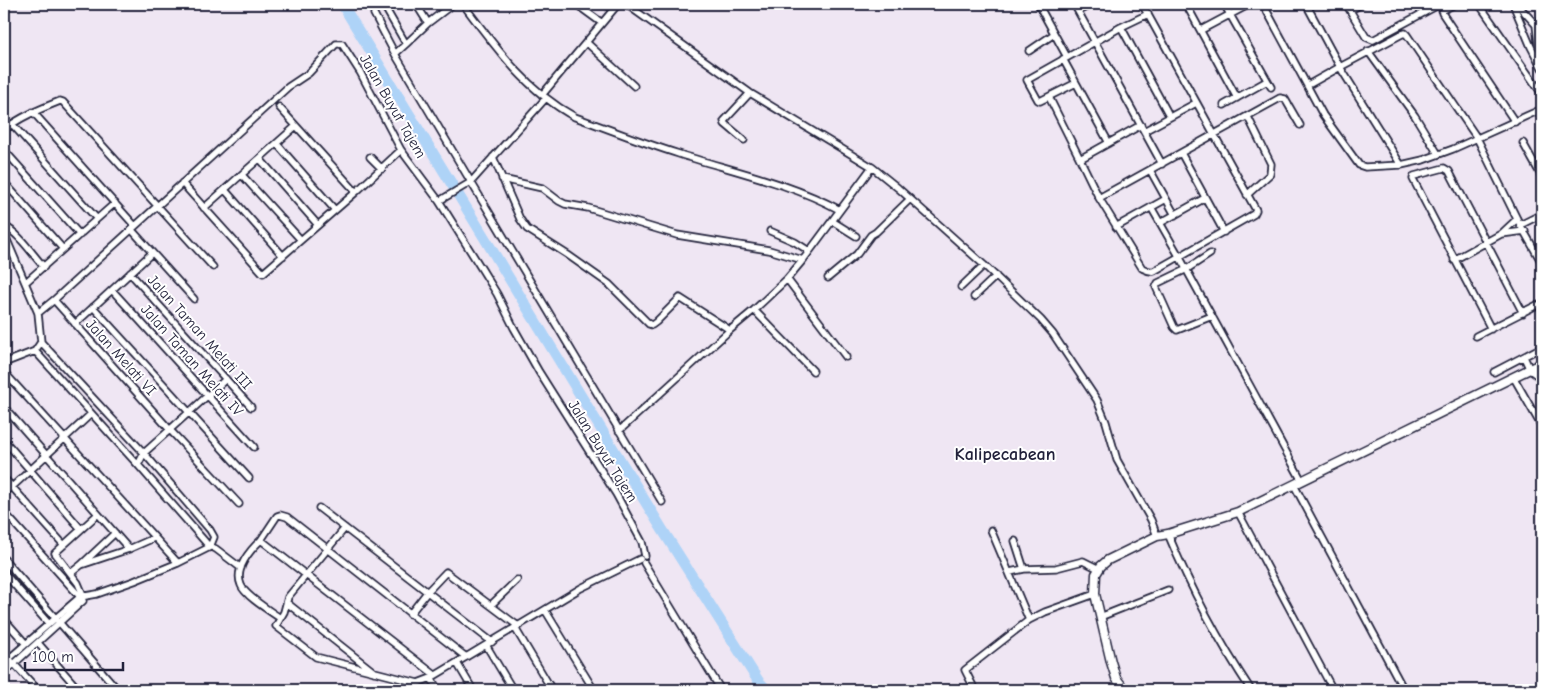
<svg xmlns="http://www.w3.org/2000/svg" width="1546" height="694" font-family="'Comic Neue',sans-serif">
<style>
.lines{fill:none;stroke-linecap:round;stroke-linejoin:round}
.river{stroke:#aed3f7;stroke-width:11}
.street-casing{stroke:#22223b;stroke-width:9}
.secondary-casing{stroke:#22223b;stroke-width:11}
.street{stroke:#fff;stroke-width:5.5}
.secondary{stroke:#fff;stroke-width:8}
.labels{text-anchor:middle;stroke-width:4;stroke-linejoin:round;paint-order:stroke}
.street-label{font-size:15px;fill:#22223b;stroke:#fff}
.quarter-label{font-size:18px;font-weight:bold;fill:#22223b;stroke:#fff}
</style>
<rect width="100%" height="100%" fill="#efe6f3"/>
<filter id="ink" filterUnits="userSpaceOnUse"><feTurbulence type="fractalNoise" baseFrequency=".02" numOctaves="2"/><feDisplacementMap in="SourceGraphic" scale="10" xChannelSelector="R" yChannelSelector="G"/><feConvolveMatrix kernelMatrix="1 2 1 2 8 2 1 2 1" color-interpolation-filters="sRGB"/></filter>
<g filter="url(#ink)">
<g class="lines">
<!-- river -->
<path class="river" d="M342,4l320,525 97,153 8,8"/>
<defs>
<path id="street" d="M383,4l23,40
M416,4l12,19
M463,4c32,43 64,87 112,113 34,12 68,26 104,37 54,17 111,29 161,56
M576,4l26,19
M626,4l124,89 122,74 26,21 86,77 57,55 12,14 44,66 9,22 11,38 34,60 6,16
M1038,4l29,53
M1074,4l88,160
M1186,4l51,94
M1224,4l47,83
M1263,4l60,111 36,50 6,2 36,-2 22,-5 30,-11 89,-40
M1306,4l34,63 61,98
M1346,4l20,33 7,3 67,-36
M1455,4l-12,6 -1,3 73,109
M1479,4l63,90
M1513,4l18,43 11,21
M1517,4l19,21 4,35
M1350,10l12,-6
M1078,11l15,-7
M374,14l21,40 76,128 -32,19
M1536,25l6,-7
M1121,27l49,90
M1201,30l49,-26
M586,42l48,44
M1029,51l25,-17
M1368,51l47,65 23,38
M395,54l11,-10 22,-21 25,-19
M1063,59l46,84
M1076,83l-36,18 -2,-1 -11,-20 94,-53 27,-13
M1308,85l32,-18 62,-33 3,-1 2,2 70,103 40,81 25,44
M542,95l76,-91
M1049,97l31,62 19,39 43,70c4,2 7,4 12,3l100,-57 2,-4 -114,-206
M546,98l-75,84 191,320
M1224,105l43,-24
M279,107l77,85
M33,112l102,114
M12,124l85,95
M4,130c16,-13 36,-21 56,-29l3,1 150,165
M1144,131l52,-28
M744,140l-19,-16 -1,-3 26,-28
M1523,143l19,34
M277,144l58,66
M4,150l76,85
M1181,153l43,79
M370,157l12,12
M493,157l27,62 7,10 41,26 41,29 40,40 3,1 4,-3 24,-24 50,32
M260,159l58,66
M1080,159l61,-34
M1150,170l25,45
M242,175l59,65
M502,179l40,9 17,13 6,3 23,4 89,27 92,15 34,10
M4,182l59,67
M182,183l81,90 93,-81 45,-42
M225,190l58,66
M1247,195l23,-21 1,-10 -23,-47
M1099,198l181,-100 5,1 15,26
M1151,207l28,49 123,225
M204,208l92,-82
M1517,219l-16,15 24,-3
M832,221l24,15
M1160,223l45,-25
M1520,225l22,-11
M4,226c14,6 29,29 40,41
M1116,227l50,-28
M131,229l63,70
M770,231l25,11 14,9
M4,233l34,80 3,29 -6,9 -31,12
M1210,254l-23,15 -29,14 -2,4 18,40 3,3 35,-14
M1454,260l47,-26
M130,273l121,134
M828,278l29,-24 14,-19 5,-3 34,-33
M787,279l59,78
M26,282l89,-79
M961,287l23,-22
M112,290l142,157
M974,297l22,-21
M54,300l116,130 69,74
M93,307l156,171
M754,310l59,61
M38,313l16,-13 234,-213 21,-14 27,-29h6l18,28 41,78 38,51 42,67 16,26 17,34 25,44 77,122 26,48 3,14
M75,324l77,-71
M1491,329l-78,-150 1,-3 30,-8 5,3 74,142
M1476,336l61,-31
M35,351l103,114 70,80 8,4 25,19
M1524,357l6,13 12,9
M4,372l174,191
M1494,372l48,-25
M1514,378l28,49
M4,407l125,142
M619,431l111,-101 24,-20 33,-31 16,-19 69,-93
M4,440l77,89
M138,465l6,-12 82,-74
M4,478l60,67
M1294,485l110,205
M4,492l8,-5 79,-73
M319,508l173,134
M4,512l78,87
M1238,512l95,178
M345,528l-57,69 -4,15 -8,14 40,31 102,26 13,-5 150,-90 59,-29
M991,530l38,90 16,-8 50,-18
M1168,534c23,55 50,106 83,156
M261,540l16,-24 3,-1 7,2 179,140
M1015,541l9,28
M4,559l114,131
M644,563l77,127
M81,565l48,-16 25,-11
M1010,572l14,-3 32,-1 27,-7 16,8
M4,573l45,51
M71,573l10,-8 34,-32
M84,597l-6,-14 -23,-30 43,-39
M287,603l87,69
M491,605l26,-25
M545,610l49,80
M410,614l18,-23 18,-19 72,54
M1100,617l68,-27
M280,618c-10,-7 -35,-22 -39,-33 -7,-16 9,-35 20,-45l174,135
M4,619l22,25
M515,628l37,62
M38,643l41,47
M486,645l27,45
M4,653l34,37
M4,663l76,-66 17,-3 37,-13 44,-18 32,-16 4,-10 -4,-7 -66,-77 -103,-111
M457,663l16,27
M4,673l79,-72
M431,678l7,12
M975,690l-10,-20 64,-50"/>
<path id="secondary" d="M1125,690l-9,-12 -5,-16 -16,-68 1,-20 5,-8 7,-6 49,-24 11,-2 70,-22 304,-149"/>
</defs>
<!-- street casing -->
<use href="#street" class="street-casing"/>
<!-- secondary casing -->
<use href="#secondary" class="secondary-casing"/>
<!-- street -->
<use href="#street" class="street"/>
<!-- secondary -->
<use href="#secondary" class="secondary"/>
</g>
</g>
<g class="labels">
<!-- street labels -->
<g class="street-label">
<text transform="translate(393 106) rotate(60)" y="5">Jalan Buyut Tajem</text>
<text transform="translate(200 332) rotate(48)" y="5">Jalan Taman Melati III</text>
<text transform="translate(121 357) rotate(48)" y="5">Jalan Melati VI</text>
<text transform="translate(192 360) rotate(48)" y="5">Jalan Taman Melati IV</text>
<text transform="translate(603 451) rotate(58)" y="5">Jalan Buyut Tajem</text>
</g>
<!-- quarter labels -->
<g class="quarter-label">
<text x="1005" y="460">Kalipecabean</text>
</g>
</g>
<!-- margin -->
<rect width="1546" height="694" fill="none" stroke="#fff" stroke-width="20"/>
<rect x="10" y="10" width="1526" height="674" fill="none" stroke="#22223b" stroke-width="2" filter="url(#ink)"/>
<!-- scale -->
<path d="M25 662v8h98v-8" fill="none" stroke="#22223b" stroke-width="2.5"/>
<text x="32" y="662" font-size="15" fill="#22223b" stroke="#ffffff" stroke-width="4" paint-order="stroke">100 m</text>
</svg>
